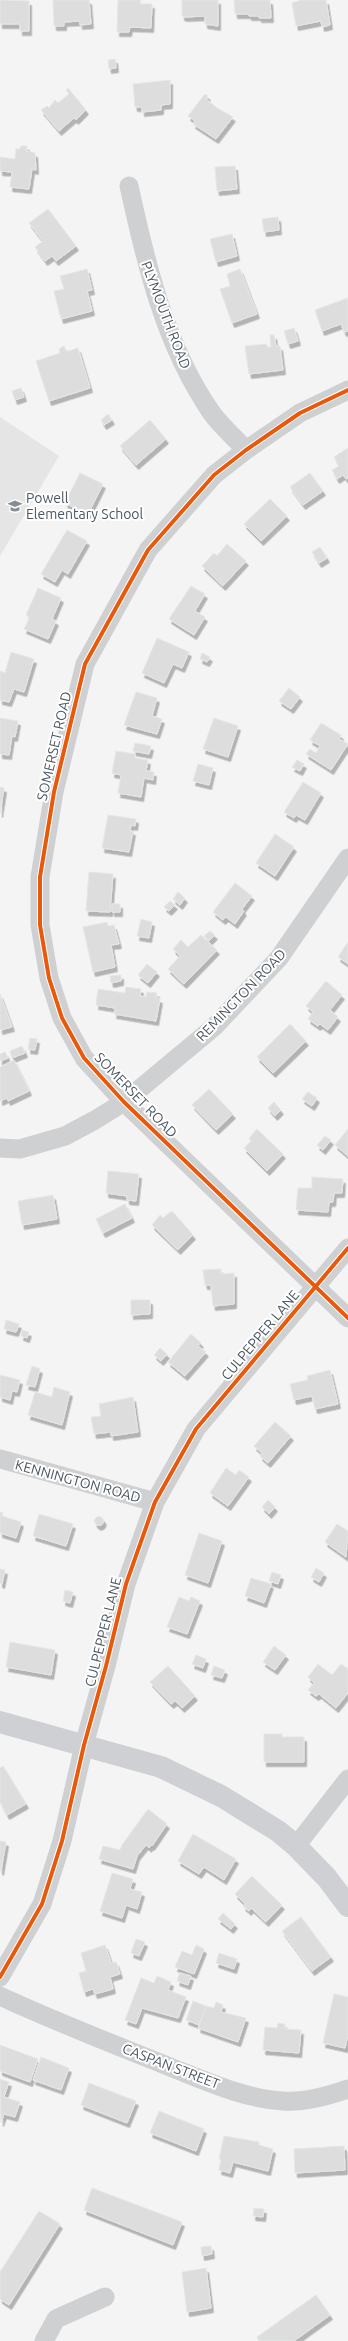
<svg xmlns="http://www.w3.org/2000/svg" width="348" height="2341" font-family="Ubuntu,sans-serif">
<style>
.education{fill:#e6e5e6}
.building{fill:#ddddde;stroke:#e5e6e7;filter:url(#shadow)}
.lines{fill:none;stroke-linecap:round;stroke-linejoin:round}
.street{stroke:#ced0d2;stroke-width:19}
.secondary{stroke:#ced0d4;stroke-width:22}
.cycleway-casing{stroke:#fff;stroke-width:6}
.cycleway{stroke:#e8590c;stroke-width:4}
.labels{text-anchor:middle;stroke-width:4;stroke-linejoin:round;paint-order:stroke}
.street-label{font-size:14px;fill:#4a5661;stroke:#fff}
.poi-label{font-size:14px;fill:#4a5661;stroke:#fff;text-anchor:start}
</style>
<defs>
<filter id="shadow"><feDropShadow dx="2.5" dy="4.5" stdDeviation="0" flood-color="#0004"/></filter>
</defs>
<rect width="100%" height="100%" fill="#f4f4f4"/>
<!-- education -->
<path class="education" d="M0,417l59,39 -59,100z"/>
<!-- building -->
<path class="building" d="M0,0l29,1v30h-9v-7h-20z
M53,0h36l2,24 -11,1v-4l-16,1v4h-10z
M118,0h23l-1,4h12l-1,24 -21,-1 -1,5h-12z
M182,0h36v26l-13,-2v-8l-20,1 -3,-1z
M234,0h36l1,18h-12v-2h-10v-2h-14z
M301,0h25l4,25 -8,2 -1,-6 -25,5 -4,-23z
M115,59l1,9 -7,1 -1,-9z
M170,80v24l-9,1v5l-19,2v-5h-7l-2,-23z
M68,88l18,22 -10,10 -2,-2 -15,13 -18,-21 6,-4 2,2 6,-8 3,3 11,-9 -3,-4z
M205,94l3,2 -2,3 11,9 16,9 -17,22 -23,-15 2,-3 -7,-5z
M21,146h6l-1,5 9,2 1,17 -4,-1 -3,20 -19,-2 2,-15 -12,-1v-14l15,2 1,-10h4z
M235,166l2,23 -20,2 -2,-24z
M48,209l28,37 -20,15 -4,-5 -7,5 -10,-14 8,-6 -14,-18z
M278,217l1,13 -15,2 -2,-13z
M232,234l5,22 -21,6 -6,-23z
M87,269l5,21 -5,1 5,20 -31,8 -7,-28 10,-2 -4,-13z
M240,269l17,45 -25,9 -12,-34 10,-3 -3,-12z
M348,298v33l-4,1 -3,-8 -19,7 -7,-21z
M294,328l4,13 -10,3 -4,-13z
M270,335h4l2,11h4l3,24 -34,4 -4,-28 22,-2v3h4z
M64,346l2,6 12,-4 12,40 -41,13 -13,-40 24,-8 -1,-4z
M21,388l3,9 -9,3 -3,-9z
M108,414l4,6 -8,5 -3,-5z
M150,420l16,19 -30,26 -16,-19z
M348,448v30l-2,1 -3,-4 -6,4 -5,-9 7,-4 -5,-9z
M80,473l23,11 -15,30 -23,-11z
M310,473l13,18 -20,14 -13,-18z
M270,499l17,17 -26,25 -17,-17z
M67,530l20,11 -19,33 -6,-4 -7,12 -14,-8z
M227,544l19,17 -23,25 -21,-20 12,-13 3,3z
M320,547l7,11 -8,5 -7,-11z
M191,586l14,8 -10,17 10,6 -11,18 -25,-16z
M38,588l23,10 -9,21 4,2 -8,18 -24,-10 6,-12 -4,-2z
M157,638l32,14 -7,16 -9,-4 -9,19 -22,-10z
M11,652l23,7 -10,33 -10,-3 -5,13 -9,-2v-29l5,2z
M202,653l8,4 -3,5 -7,-3z
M289,688l11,9 -9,12 -12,-8z
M136,692l21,6 -5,18 10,3 -5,15 -33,-9z
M0,718l18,3 -3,16 -3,-1 -3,19 -9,-1z
M214,718l24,8 -10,31 -25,-8z
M321,723l20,12 -2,4 9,5 -17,26 -25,-16 4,-5 6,4 4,-7 -10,-6z
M135,743l16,3 -2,8 -16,-3z
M116,751l19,3v4l13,2 -2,11 8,1 -1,8 -9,-2 -3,19 -23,-4 3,-18 -9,-2z
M297,760l7,4 -4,7 -8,-4z
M198,764l15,4 -4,17 -16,-4z
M303,782l18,11 -16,27 -9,-5 -2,3 -10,-6z
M0,787l4,1 -4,25z
M108,815l28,4 -1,7 -4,-1 -1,6h3l-4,21 -27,-4z
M275,834l19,13 -19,29 -19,-13z
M89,872l24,2 -3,38 -24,-1z
M235,883l17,13 -10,13 2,2 -9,13 -9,-7 -3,3 -10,-8z
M178,892l7,6 -5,7 -7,-6z
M170,901l5,4 -6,6 -5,-4z
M112,904h8v8h-8z
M141,919l11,3 -3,16 -12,-2z
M107,922l1,4 6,-1 5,19 -8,1 4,22 -22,5 -10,-45z
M210,931l5,4 -6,6 -5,-5z
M201,935l16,15 -33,34 -16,-15 12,-13 -7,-7 8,-9 7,7z
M348,942v22l-10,-7z
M147,964l10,8 -9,11 -10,-8z
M121,975v6l-10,2 -1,-7z
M326,981l16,14 -12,15 8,7 -10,13 -8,-6 -2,2 -10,-7 5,-7 -7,-6z
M126,987l15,2 -1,7 6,1 1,-5 10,1 -1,5 4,1 -4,22 -42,-7 1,-6 -19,-3 2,-16 27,4z
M0,994l12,33 -12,3z
M290,1024l16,17 -33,32 -16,-16z
M30,1038l7,1 -2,11 -7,-1z
M22,1046l3,7 -13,5 -2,-7z
M5,1052l3,6 -8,3v-7z
M14,1060l15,31 -21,10 -1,-3 -7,3v-34z
M209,1089l24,25 -17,16 -24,-25z
M308,1092l9,6 -5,8 -10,-7z
M274,1102l7,8 -6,6 -7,-8z
M257,1129l26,25 -16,17 -23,-23 7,-7 -2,-3z
M348,1129v27l-13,-11z
M325,1136l6,4 -8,10 -6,-5z
M108,1171l31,3 -3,27 -9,-1v-4l-21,-3z
M312,1177l31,2 -1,14h-8l-1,9h-4l-1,10 -32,-2 2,-22h14z
M53,1195l4,24 -35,6 -4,-24z
M125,1204l7,14 -29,15 -7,-14z
M170,1212h3l20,23 -15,15 -26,-25 8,-10 3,3z
M221,1269v5l13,-1v31l-21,2 -2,-21h-6l-2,-15z
M131,1300h19v14l-19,1z
M6,1320l13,4 -3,8 -12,-3z
M22,1330l7,2 -2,6 -6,-2z
M191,1334l10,9 -3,3 8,6 -21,24 -17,-14z
M160,1348l7,6 -6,7 -7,-6z
M32,1366l8,3 -5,18 -9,-2z
M330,1370l8,34 -23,5 -3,-13 -18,4 -4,-16 18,-4 -1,-4z
M0,1375l20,5 -3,12 -5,-1 -2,9 -10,-3z
M54,1387l16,5 -8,33 -34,-10 7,-23 17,5z
M133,1397l5,35 -27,4v-4l-17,2 -3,-17 10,-1 -2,-12z
M275,1422l16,14 -23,27 -8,-7 2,-3 -8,-7z
M226,1468l10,7 3,-5 10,7 -21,29 -18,-13z
M268,1500l7,7 -6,7 -7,-7z
M0,1512l3,1 -1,3 19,6 -5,16 -16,-5z
M39,1514l34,10 -7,22 -33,-10z
M94.5 1521a4.5 4.5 0 1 1 9 0a4.5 4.5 0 1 1-9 0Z
M337,1524l11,7 -2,26 -21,-15z
M199,1533l23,8 -14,42 -23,-8z
M316,1568l8,5 -5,9 -8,-5z
M0,1569l5,1 -3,14 -2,-1z
M272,1572l9,3 -3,9 -9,-3z
M251,1578l20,6 -7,19 -19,-7z
M65,1590l8,2 -3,11 -7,-2z
M179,1597l10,4 2,-4 9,4 -13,33 -20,-7z
M10,1642l45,8 -4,25 -45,-8z
M274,1646l12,9 -11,15 -12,-8z
M196,1655l10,4 -3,9 -11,-4z
M318,1664l14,11 9,-11 7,5v24l-12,15 -17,-14 -3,2 -8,-6 6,-7 -6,-6z
M168,1666l27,30 -13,12 -7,-7 -4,3 -21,-22z
M214,1666l11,4 -3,8 -11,-3z
M264,1734h18v3h22v25h-40z
M3,1766l23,38 -19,11 -7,-13v-34z
M148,1809l19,15 -15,22 -1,-1 -2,3 -3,-3 -9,11 -4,13 -34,-10 4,-13 17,4 2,-5z
M193,1834l43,25 -12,21 -20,-13 -5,7 -21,-13z
M0,1841l6,1 -5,29 -1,-1z
M112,1873l21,6 -3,10 12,3 -5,17 -11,-4 -4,13 -22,-7z
M252,1876l30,29 -16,17 -15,-14 -2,3 -6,-5 2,-2 -10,-10z
M223,1913l12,11 -4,5 -13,-10z
M301,1917l30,40 -19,14 -30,-40z
M136,1939l9,3 -6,14 -8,-3z
M105,1945l6,18 5,-1 4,12 -10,3 3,12 -18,5 -2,-5 -9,3 -5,-19 7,-2 -5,-18z
M196,1945l8,4 -10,25 -19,-7 7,-16 10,4z
M219,1953l18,6 -3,10 -18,-6z
M180,1973l11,3 -3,9 -11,-4z
M157,1976l14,6 -3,8 18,7 -8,21 -36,-10 -6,16 -11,-4 16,-42 13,5z
M334,1994l14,3v38l-3,13 -22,-5z
M193,2001l13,5 -7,19 -13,-5z
M216,2002l7,3 -2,7 25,6 -8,24 -40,-14 8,-22 8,2z
M278,2023l7,1v5l16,1 -2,23 -36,-3 2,-23 12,1z
M0,2045l38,14 -8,23 -30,-11z
M41,2057l28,11 -8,22 -28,-10z
M0,2079l9,3 -5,15 16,5 -5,15 -11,-3 -3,8z
M89,2083l47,18 -9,22 -46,-18z
M159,2111l45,18 -8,22 -46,-18z
M224,2136l35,6v3l14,4 -5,22 -35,-9 -3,11 -11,-3 2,-11h-2z
M344,2146l1,24 -50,3 -1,-24z
M92,2188l90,34 -9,23 -89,-35z
M254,2208l10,1 -1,8 -10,-1z
M39,2211l21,13 -51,81 -9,-6v-27z
M211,2246l1,8 -10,2 -1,-9z
M206,2268l5,40 -24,4 -5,-40z
M316,2295l14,20 -36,26h-35l-2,-4z"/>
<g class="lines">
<!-- street -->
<path class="street" d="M129,186c17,78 36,159 82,226 9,13 23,25 35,38
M348,390l-48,23 -54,37 -32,25 -66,75 -63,114 -31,128 -14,85v48l9,53 13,40 22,40 40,44 224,216
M0,1148l20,1 45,-13 30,-16 29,-18 90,-75 65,-69 69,-100
M0,1459l155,43
M296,1846l52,-67
M0,1977l42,-73 20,-63 22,-96 22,-79 20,-82 29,-82 41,-73 152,-181
M0,1996c56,26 113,48 170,71 36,14 75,32 113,34 21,2 45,-5 65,-12
M44,2341l12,-22 49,-22"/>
<!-- secondary -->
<path class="secondary" d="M0,1722l161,45 60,29 57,35 18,15 31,32 21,28"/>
<defs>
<path id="cycleway" d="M348,390l-48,23 -54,37 -32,25 -66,75 -63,114 -31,128 -14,85v48l9,53 13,40 22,40 40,44 224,216
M0,1977l42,-73 20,-63 22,-96 22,-79 20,-82 29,-82 41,-73 152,-181"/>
</defs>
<!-- cycleway casing -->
<use href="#cycleway" class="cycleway-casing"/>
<!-- cycleway -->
<use href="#cycleway" class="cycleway"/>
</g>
<!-- icons -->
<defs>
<symbol id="school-bare" viewBox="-9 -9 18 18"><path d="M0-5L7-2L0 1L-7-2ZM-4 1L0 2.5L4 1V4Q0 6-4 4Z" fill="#868d94" stroke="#fff" stroke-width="2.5" paint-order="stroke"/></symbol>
</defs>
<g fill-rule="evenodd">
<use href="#school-bare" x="5" y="496" width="20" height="20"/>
</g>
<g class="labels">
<!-- street labels -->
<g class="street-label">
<text transform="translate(166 315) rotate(69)" y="5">PLYMOUTH ROAD</text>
<text transform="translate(54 746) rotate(-77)" y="5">SOMERSET ROAD</text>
<text transform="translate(241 995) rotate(-46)" y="5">REMINGTON ROAD</text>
<text transform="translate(136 1095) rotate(46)" y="5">SOMERSET ROAD</text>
<text transform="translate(260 1335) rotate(-50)" y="5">CULPEPPER LANE</text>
<text transform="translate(78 1481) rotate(15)" y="5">KENNINGTON ROAD</text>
<text transform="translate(103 1632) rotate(-76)" y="5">CULPEPPER LANE</text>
<text transform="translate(171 2066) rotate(21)" y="5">CASPAN STREET</text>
</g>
<!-- poi labels -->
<g class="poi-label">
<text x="26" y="503">Powell<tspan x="26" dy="16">Elementary School</tspan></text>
</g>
</g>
</svg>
